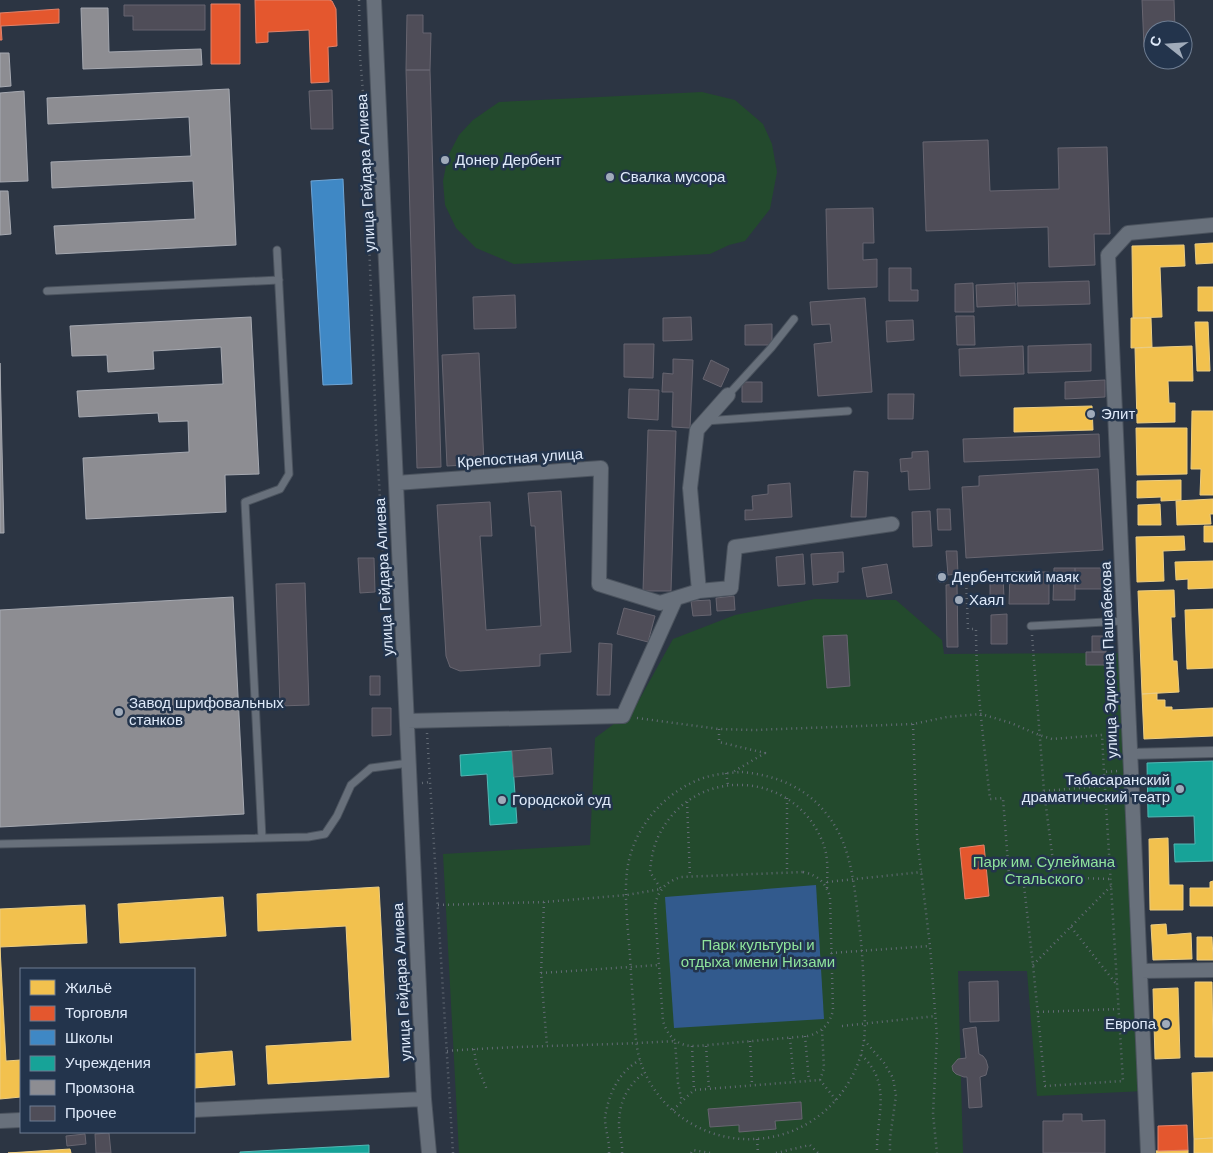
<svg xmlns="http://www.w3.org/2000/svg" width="1213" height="1153" font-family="'DM Sans',sans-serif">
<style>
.green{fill:#234a2d}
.water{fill:#325a8d}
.homes{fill:#f2c14e;stroke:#eccd82}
.shops{fill:#e4572e;stroke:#e2836b}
.schools{fill:#3f88c5;stroke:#6fa5d5}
.public{fill:#17a398;stroke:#53b8b5}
.industry{fill:#8d8d92;stroke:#a6a9b1}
.building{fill:#4f4d58;stroke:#676570}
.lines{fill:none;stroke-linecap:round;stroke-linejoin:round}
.service-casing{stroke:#4b535e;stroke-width:9}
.pedestrian-casing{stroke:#4b535e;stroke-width:12}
.minor-casing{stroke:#4b535e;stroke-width:16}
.path{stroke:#636b75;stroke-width:2.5;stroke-dasharray:1 4;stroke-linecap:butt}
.service{stroke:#68707b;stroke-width:7}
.pedestrian{stroke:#68707b;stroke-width:10}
.minor{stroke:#68707b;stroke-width:14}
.poi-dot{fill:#a0abba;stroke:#23344c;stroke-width:2}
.labels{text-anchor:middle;stroke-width:5;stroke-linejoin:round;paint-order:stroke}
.poi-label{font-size:15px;fill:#dfeafa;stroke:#23344c;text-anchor:start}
.street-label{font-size:15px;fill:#dfeafa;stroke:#23344c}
.park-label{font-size:15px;fill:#8fe49c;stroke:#23344c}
</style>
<rect width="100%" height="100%" fill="#2c3543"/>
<!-- green -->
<path class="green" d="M702,92l33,8 28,24 9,20 5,28 -7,37 -25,32 -16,4 -19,9 -196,10 -38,-16 -20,-20 -11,-23 -2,-24 5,-25 11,-21 14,-15 26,-18z
M815,599l81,1 46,40 2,14 181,-1 20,438 -108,5 -10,-125h-69l5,182h-504l-16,-299 147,-9 5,-107 39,-29 39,-70 62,-24z"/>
<!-- water -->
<path class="water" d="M816,885l8,134 -150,9 -9,-131z"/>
<!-- homes -->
<path class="homes" d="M1213,243v20l-17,1 -1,-20z
M1184,245l1,21 -25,1 2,50 -29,1 -1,-72z
M1198,287h15v24h-15z
M1131,318h20l1,29 -21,1z
M1195,322h13l2,49h-13z
M1192,346l1,35h-25l1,22h6v19l-38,1 -2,-75z
M1092,406l1,24 -79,2v-24z
M1192,411h21v84h-13l1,-26h-10z
M1136,428h51v46l-50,1z
M1181,480v20l-20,1v-4l-24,1v-17z
M1213,499v15h-3l1,10 -34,1 -1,-24z
M1160,504l1,21h-23v-20z
M1204,526h9v16h-9z
M1184,536l1,14 -22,1 1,30 -27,1 -1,-45z
M1213,561v27l-25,1v-10l-12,1 -1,-18z
M1174,590l1,27h-4l2,44h4l2,31 -37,2 -4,-103z
M1213,609v59l-26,1 -2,-59z
M1157,693v7h8v7h7v3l41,-2v28l-69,3 -2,-45z
M1168,838l1,47h14v25h-33l-1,-71z
M1213,881v25h-23v-18h20v-6z
M379,887l10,190 -121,7 -2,-38 86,-5 -6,-115 -88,5 -1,-37z
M223,897l3,39 -106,7 -2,-39z
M85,905l2,38 -87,4 6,114 15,-1v37l-21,2v-190z
M1166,924l1,11 24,-2 1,26 -39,1 -2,-35z
M1197,937h15l1,23h-16z
M1195,982h17l1,75h-18z
M1178,988l2,70 -25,1 -2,-70z
M232,1051l3,34 -41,3v-34z
M1213,1072v66l-19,1 -2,-66z
M1213,1138v15h-19v-14z
M70,1149l1,4h-63z
M1188,1150v3h-34v-2z"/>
<!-- shops -->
<path class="shops" d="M255,0h74l3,1 4,8 1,37 -9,1 1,35 -18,1 -2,-53 -41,2v10l-12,1z
M211,4h29v60h-29z
M59,9v14l-58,3 1,14h-2v-27z
M984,845l5,51 -24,3 -5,-51z
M1187,1125l1,25 -30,1v-25z"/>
<!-- schools -->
<path class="schools" d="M343,179l9,205 -29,1 -12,-204z"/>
<!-- public -->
<path class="public" d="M512,751l5,72 -27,2 -3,-51 -26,2 -1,-21z
M1213,761v100l-38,1 -1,-18h21l-1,-28 -46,1 -1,-54z
M369,1145v8h-129v-1z"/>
<!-- industry -->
<path class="industry" d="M81,8h27l1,44 92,-3 1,16 -119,4z
M0,53h9l2,33 -11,1z
M229,89l7,156 -180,9 -2,-28 141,-7 -2,-38 -141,7 -1,-26 140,-6 -2,-39 -141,7 -1,-26z
M24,91l4,90 -28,1v-89z
M0,191h8l3,43 -11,1z
M251,317l8,157 -34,1 1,37 -140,7 -3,-61 106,-6 -1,-31 -29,1 -1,-9 -79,4 -2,-26 146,-7 -2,-37 -68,4 1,18 -46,3 -1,-17 -35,1 -2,-30z
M0,363l4,170h-4z
M233,597l11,217 -244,13v-217z"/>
<!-- building -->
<path class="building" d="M1142,0h32l1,30h-22v16l-9,1z
M124,5h81v25h-72v-14h-9z
M407,15h16v18h8l-1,37h-24z
M406,70h24l11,397 -24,1z
M332,90l1,39h-22l-2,-38z
M988,140l2,51 69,-2 -1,-41 49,-1 3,87h-16l1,31 -46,2 -1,-40 -122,4 -3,-89z
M873,208l1,35h-11v17l14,-1v28l-49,2 -2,-80z
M889,268h22v22h7v11h-29z
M1089,281l1,23 -72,2 -1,-23z
M973,283l1,29h-19v-28z
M1015,283l1,22 -39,2 -1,-22z
M515,295l1,33 -42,1 -1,-32z
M865,298l7,94 -54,4 -4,-52 18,-2 -2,-18 -18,1 -2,-23z
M956,316h18l1,29h-18z
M691,317l1,23 -29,1v-23z
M913,320l1,20 -27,2 -1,-21z
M772,324v21h-27v-20z
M624,344h30l-1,34 -29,-1z
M1091,344v27l-63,2v-27z
M1023,346l1,28 -64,2 -1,-27z
M479,353l5,111 -37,2 -5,-111z
M673,359l20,1 -3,68 -18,-1 1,-35h-11l1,-19 10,1z
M711,360l18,9 -8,18 -18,-8z
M1105,380v17l-40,2v-17z
M742,382h20v20h-20z
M629,389l30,1 -1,30 -30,-2z
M888,394h26l-1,25h-25z
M648,430l28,1 -5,160h-28z
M1099,434l1,23 -136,5 -1,-23z
M928,451l2,38 -21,1 -1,-19 -7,1 -1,-13 12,-1v-6z
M1098,469l5,81 -137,8 -4,-71 17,-1v-10z
M854,471l14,1 -2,45h-15z
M790,483l2,34 -47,3v-10h8l-1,-14 16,-2v-9z
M561,491l10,161 -31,2v12l-80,5 -10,-4 -4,-11 -9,-151 53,-3 2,34h-12l6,94 55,-4 -6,-100h-4l-3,-33z
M937,509h13l1,21h-13z
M930,511l2,35 -19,1 -1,-35z
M946,551h11l1,23 -10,1z
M843,552l1,20h-6v10l-25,3 -2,-31z
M803,554l2,30 -27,2 -2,-29z
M358,558h16l1,34 -15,1z
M887,564l5,29 -25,4 -5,-29z
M1054,568h21v32h-22z
M1075,568h33v21h-33z
M936.5 577a5.5 5.5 0 1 1 11 0a5.5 5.5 0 1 1-11 0Z
M1010,572h39v32h-40z
M1003,576l1,22h-14v-21z
M305,583l4,122 -29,1 -4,-122z
M957,584l1,63h-11l-1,-62z
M734,596l1,14 -18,1 -1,-13z
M710,600l1,15 -18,1 -2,-15z
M624,608l31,8 -7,26 -31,-8z
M1007,614v30h-16v-29z
M847,635l3,51 -23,2 -4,-52z
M1092,636h14v16h-14z
M599,643l13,1 -2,51h-13z
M1086,652h20v13h-20z
M370,676h10v19h-10z
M372,708h19v27l-19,1z
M551,748l2,26 -39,3 -2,-26z
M998,981l1,40 -29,1 -1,-40z
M976,1027l3,27 4,2 3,4 2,7 -2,8 -6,2 2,30 -13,1 -2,-31h-3l-8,-3 -3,-3 -1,-5 6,-7 8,-1 -3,-29z
M801,1102l1,17 -27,2 1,8 -37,3v-7l-29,2 -2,-18z
M1063,1114h19v7l23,-1v33h-62v-32h20z
M109,1133l2,20h-15l-1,-19z
M85,1134l1,10 -19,2 -1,-10z"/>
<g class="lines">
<defs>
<path id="service" d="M47,291l232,-11
M728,395l43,-47 23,-29
M705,421l143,-10
M1031,626l93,-5
M262,838l-17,-336 35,-13 9,-15 -12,-224
M0,844l308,-7 17,-3 12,-18 14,-31 20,-17 38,-5"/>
<path id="pedestrian" d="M1129,754l84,-2"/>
<path id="minor" d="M374,0l50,1099 5,54
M396,483l205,-15 -2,116 61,19 39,-12 -9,-103 7,-58 31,-35
M699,591l32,-3 4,-41 157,-23
M407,721l216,-5 53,-118
M1140,971l73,-1
M194,1110l122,-6 108,-5
M0,1121l21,-1
M1148,1153l-40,-898 20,-22 85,-8"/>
</defs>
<!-- service casing -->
<use href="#service" class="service-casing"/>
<!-- pedestrian casing -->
<use href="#pedestrian" class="pedestrian-casing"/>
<!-- minor casing -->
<use href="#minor" class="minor-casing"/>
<!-- path -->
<path class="path" d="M359,0l1,56 4,49 12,325 11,190
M966,578l2,51h8c0,57 8,114 14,170l13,-1 6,78 102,3
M1032,635l12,156 11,86
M637,718l82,11 35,1 159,-6 34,-7 34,-3 30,9 28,12 13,4 50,-4 2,37
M913,724l4,113 13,109 7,91 -4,77 4,39
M719,729v13l46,11 -32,19
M427,733l26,420
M742,772c32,3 62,14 83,40 27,32 29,73 34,113 3,21 4,43 5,65 0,16 2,33 0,50 -4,29 -21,57 -44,75 -19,15 -42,23 -65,24 -51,3 -100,-30 -115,-79 -5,-16 -5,-33 -6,-50 -2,-18 -3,-36 -4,-54 -2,-27 -6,-59 -3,-85 5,-40 34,-76 71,-91 14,-6 29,-7 44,-8z
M726,773l2,12
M422,783l8,-1
M1044,791l61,-5
M787,798v75
M687,802l3,75
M803,872c15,3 23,11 27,25l3,113c-3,14 -11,22 -25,26l-111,10c-18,1 -29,-8 -34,-25l-8,-110c0,-17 9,-29 26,-34z
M1023,877l10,88 12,121 78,-5 -19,-309 14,-1
M827,882l95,-10
M544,902l-3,71 6,73
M438,905l106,-3 83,-7 34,-6 -11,-17c1,-13 3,-25 9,-37 35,-71 136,-65 164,8 6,15 4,30 4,45
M1071,927l46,58
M831,953l99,-7
M1033,965l78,-79
M541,973l118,-8
M1038,1012l80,-3
M842,1026l94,-10
M805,1036l4,45
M790,1038l4,44
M864,1040l20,23 9,15 3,18 -6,42v15
M750,1041l2,44
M692,1046l2,44
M706,1046l3,43
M474,1049l2,14 11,27
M447,1051c76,-6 152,-5 228,-10l3,42 4,19
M861,1055c32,28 15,62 16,98
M820,1080l4,-12 -2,-38
M673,1110l21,-20 126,-10 16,20
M757,1139l1,14
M609,1153c1,-12 -4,-23 -4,-35 0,-4 2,-8 2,-11 5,-20 15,-37 33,-47
M622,1153c1,-9 -3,-19 -3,-28 0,-23 8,-39 26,-53
M691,1153l2,-3 17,3
M776,1153l34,-8 8,8"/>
<!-- service -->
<use href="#service" class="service"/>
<!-- pedestrian -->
<use href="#pedestrian" class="pedestrian"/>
<!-- minor -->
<use href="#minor" class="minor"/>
</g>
<!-- markers -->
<g class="poi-dot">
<circle cx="445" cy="160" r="5"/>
<circle cx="610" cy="177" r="5"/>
<circle cx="1091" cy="414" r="5"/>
<circle cx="942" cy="577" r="5"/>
<circle cx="959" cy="600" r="5"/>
<circle cx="119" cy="712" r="5"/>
<circle cx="1180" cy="789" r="5"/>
<circle cx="502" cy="800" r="5"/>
<circle cx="1166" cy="1024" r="5"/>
</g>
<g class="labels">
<!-- poi labels -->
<g class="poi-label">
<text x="455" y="165">Донер Дербент</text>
<text x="620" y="182">Свалка мусора</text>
<text x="1101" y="419">Элит</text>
<text x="952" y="582">Дербентский маяк</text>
<text x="969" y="605">Хаял</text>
<text x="129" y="708">Завод шрифовальных<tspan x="129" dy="17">станков</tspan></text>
<text x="1170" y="785" text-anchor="end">Табасаранский<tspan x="1170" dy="17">драматический театр</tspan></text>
<text x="512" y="805">Городской суд</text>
<text x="1156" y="1029" text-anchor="end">Европа</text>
</g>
<!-- street labels -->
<g class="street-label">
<text transform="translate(366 173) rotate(-93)" y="5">улица Гейдара Алиева</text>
<text transform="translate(520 458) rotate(-4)" y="5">Крепостная улица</text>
<text transform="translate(384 577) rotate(-93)" y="5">улица Гейдара Алиева</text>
<text transform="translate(1109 660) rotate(-92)" y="5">улица Эдисона Пашабекова</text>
<text transform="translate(402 982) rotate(-93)" y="5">улица Гейдара Алиева</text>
</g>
<!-- park labels -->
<g class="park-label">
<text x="1044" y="867">Парк им. Сулеймана<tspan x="1044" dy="17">Стальского</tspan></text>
<text x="758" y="950">Парк культуры и<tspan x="758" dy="17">отдыха имени Низами</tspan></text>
</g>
</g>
<!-- legend -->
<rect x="20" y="968" width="175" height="165" fill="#23344c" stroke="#6e7d92"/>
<rect x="30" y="980" width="25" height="15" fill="#f2c14e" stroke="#6e7d92"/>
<text x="65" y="993" font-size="15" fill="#dfeafa">Жильё</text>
<rect x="30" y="1006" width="25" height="15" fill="#e4572e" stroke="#6e7d92"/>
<text x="65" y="1018" font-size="15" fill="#dfeafa">Торговля</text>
<rect x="30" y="1030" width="25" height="15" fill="#3f88c5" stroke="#6e7d92"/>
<text x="65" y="1043" font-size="15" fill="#dfeafa">Школы</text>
<rect x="30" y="1056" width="25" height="15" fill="#17a398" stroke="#6e7d92"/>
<text x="65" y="1068" font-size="15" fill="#dfeafa">Учреждения</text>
<rect x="30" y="1080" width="25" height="15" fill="#8d8d92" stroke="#6e7d92"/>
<text x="65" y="1093" font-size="15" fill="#dfeafa">Промзона</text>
<rect x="30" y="1106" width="25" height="15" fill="#4f4d58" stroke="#6e7d92"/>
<text x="65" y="1118" font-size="15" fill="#dfeafa">Прочее</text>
<!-- north arrow -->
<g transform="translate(1168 45) rotate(287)"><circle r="24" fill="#23344c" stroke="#6e7d92"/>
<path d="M0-4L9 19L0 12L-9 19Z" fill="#a0abba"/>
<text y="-8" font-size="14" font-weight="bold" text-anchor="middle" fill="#dfeafa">С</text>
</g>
</svg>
